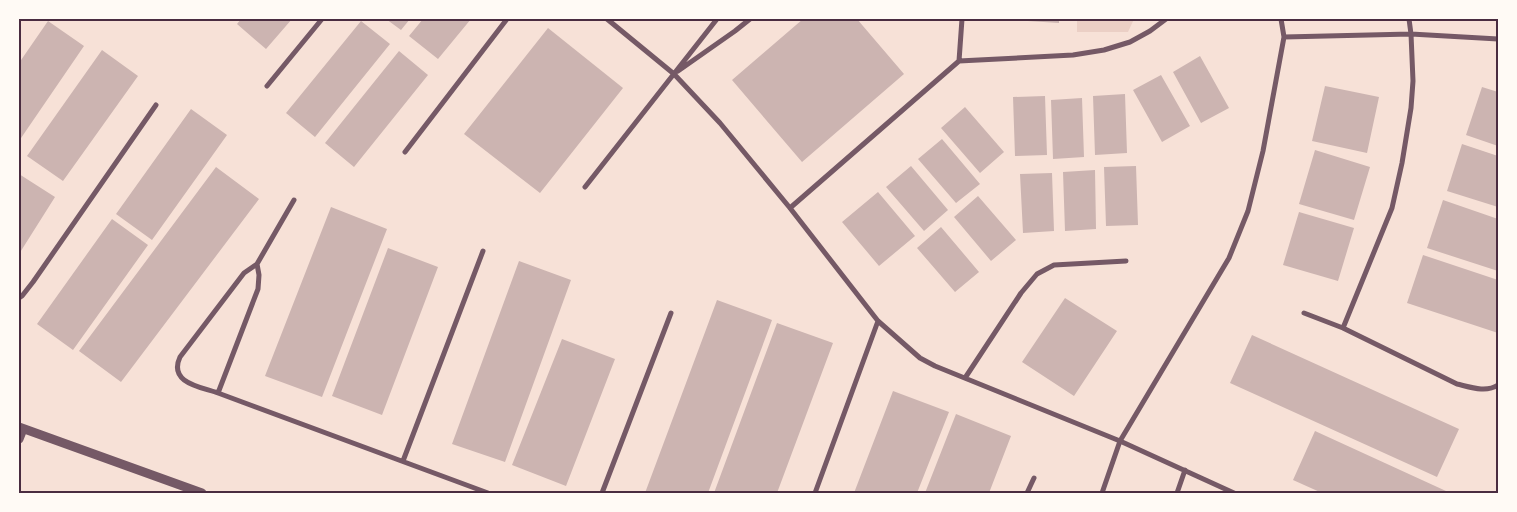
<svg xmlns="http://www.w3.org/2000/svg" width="1517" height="512" font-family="Bitter,serif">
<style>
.green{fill:#ebcfc5}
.building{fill:#ccb4b1}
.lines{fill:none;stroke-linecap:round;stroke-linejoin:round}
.minor{stroke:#755966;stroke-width:5}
.tertiary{stroke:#755966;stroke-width:9}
.neatline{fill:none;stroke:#4a2c40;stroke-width:2}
</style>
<rect width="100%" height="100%" fill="#f7e1d7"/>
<!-- green -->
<path class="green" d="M1077,19h57l-6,13h-51z"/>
<!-- building -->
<path class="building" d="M241,19h51l-26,30 -29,-25z
M386,19h24l-9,11z
M423,19h48l-33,40 -29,-23z
M803,19h54l47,55 -102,88 -70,-82z
M1010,19h49v4l-49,-3z
M48,21l36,25 -65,95v-78z
M361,21l29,23 -75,93 -29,-24z
M548,28l75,60 -83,105 -76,-59z
M102,50l36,26 -75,105 -36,-25z
M399,51l29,24 -74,92 -29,-24z
M1200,56l29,52 -28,15 -28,-51z
M1161,75l29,51 -28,16 -29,-52z
M1325,86l54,11 -12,56 -55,-12z
M1482,87l16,5v54l-32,-11z
M1125,94l2,59 -32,2 -2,-59z
M1045,96l2,59 -32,1 -2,-59z
M1082,98l2,59 -31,2 -2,-59z
M965,107l39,45 -24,21 -39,-45z
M191,109l36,26 -75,105 -36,-26z
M942,139l38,45 -24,19 -38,-44z
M1462,144l36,12v51l-51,-16z
M1315,150l55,17 -16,53 -55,-16z
M911,166l37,44 -24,21 -38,-44z
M1136,166l2,59 -32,1 -2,-59z
M216,167l43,32 -138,183 -42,-31z
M1095,170l1,59 -31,2 -2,-59z
M1052,173l2,58 -31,2 -3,-59z
M19,174l36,23 -36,57z
M878,192l37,44 -36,30 -37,-44z
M978,196l38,44 -25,21 -37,-44z
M1443,200l55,19v52l-71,-23z
M331,207l56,22 -65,168 -57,-21z
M1299,212l55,16 -16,53 -55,-16z
M112,219l36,26 -75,105 -36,-26z
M941,227l38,45 -24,20 -38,-44z
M388,248l50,19 -56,148 -50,-19z
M1423,255l75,25v53l-91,-30z
M519,261l52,19 -66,182 -53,-18z
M1065,298l52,33 -43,65 -52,-34z
M717,300l55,20 -64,173h-63z
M777,323l56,20 -56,150h-63z
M1252,335l207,94 -22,48 -207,-94z
M562,339l53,20 -49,127 -54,-21z
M893,391l56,21 -32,81h-63z
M956,414l55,22 -22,57h-64z
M1315,431l131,60 -2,2h-122l-29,-13z"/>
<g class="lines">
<!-- minor -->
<path class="minor" d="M607,19l67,55 46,49 70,85 88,113 42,37 15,8 185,75 114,52
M1284,37l127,-3 87,5
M959,61l3,-42
M678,71l57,-40 15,-12
M267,86l55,-67
M405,152l102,-133
M585,187l132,-168
M294,200l-37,64 -13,9 -64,84c-12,26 21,30 38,36l270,100
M790,208l169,-147 114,-6 31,-5 26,-8 20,-11 16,-12
M19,298l3,-2 11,-14 123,-177
M1304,313l39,15 114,56c13,3 29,9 41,1
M1343,328l49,-120 10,-45 9,-55 2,-27 -2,-47 -2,-15
M965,378l56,-85 16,-19 17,-9 72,-4
M218,393l40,-104 1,-14 -2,-11
M403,461l80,-210
M602,493l69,-180
M815,493l63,-172
M1027,493l7,-15
M1102,493l18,-52 109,-183 19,-47 15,-60 21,-114 -3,-18
M1177,493l8,-23"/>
<!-- tertiary -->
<path class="tertiary" d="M19,427l183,66
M19,439l4,-10"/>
</g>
<!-- border -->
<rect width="1517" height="512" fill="none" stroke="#fffaf5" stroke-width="40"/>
<rect x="20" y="20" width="1477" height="472" class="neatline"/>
</svg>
